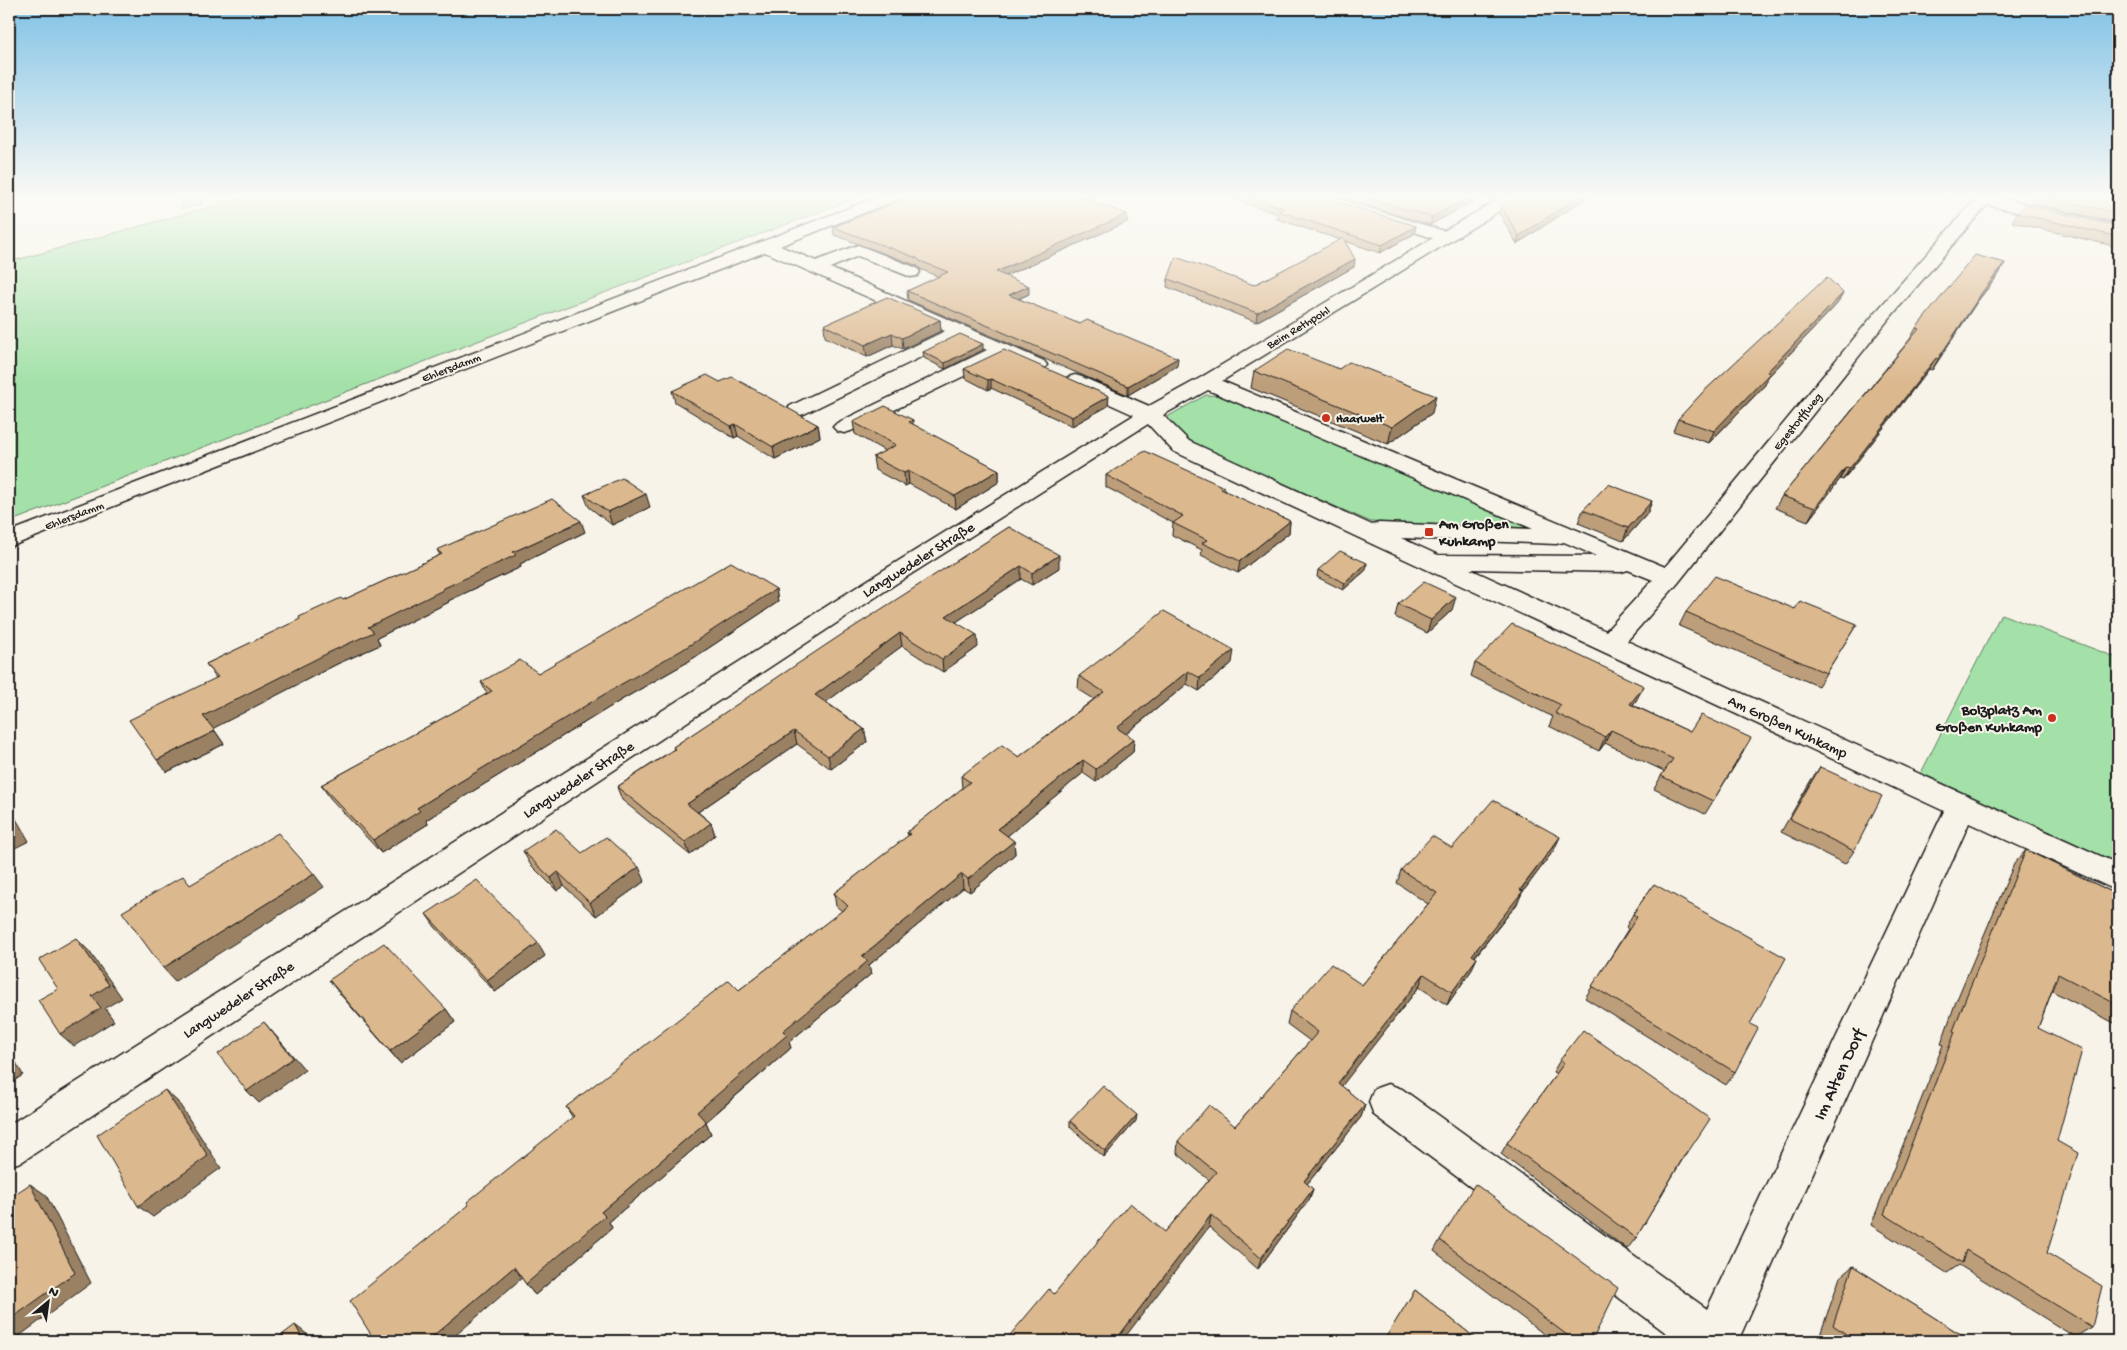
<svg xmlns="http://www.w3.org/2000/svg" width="2127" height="1350" font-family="'Gochi Hand',sans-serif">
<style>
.green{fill:#a3e1a8;stroke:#607e62}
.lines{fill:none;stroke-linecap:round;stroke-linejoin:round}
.minor-casing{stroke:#1c1c1c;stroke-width:3}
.minor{fill:#f7f3e8;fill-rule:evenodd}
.wall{fill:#bd9e7a;stroke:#1c1c1c}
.shaded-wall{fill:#9a8163;stroke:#1c1c1c}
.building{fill:#dcb88e;stroke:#1c1c1c}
.poi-dot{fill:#c8321e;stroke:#f7f3e8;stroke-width:2}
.labels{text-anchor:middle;stroke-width:4;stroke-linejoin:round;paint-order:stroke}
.far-street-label{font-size:12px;fill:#1c1c1c;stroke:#f7f3e8}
.far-poi-label{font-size:12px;font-weight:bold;fill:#1c1c1c;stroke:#f7f3e8;text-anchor:start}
.poi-label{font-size:15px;font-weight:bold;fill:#1c1c1c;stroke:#f7f3e8;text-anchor:start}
.street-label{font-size:15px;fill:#1c1c1c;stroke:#f7f3e8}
.near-street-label{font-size:18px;fill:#1c1c1c;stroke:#f7f3e8}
</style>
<rect width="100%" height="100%" fill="#f7f3e8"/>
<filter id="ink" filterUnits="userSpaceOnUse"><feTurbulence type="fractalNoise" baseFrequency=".02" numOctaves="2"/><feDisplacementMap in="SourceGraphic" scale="10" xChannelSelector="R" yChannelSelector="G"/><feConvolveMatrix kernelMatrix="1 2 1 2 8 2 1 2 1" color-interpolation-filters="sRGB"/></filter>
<g filter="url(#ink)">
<!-- green -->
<path class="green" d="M180,196h21l1,8 -21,5z
M250,196h612l-314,118 -539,208v-260z
M1206,395l16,1 310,132 -161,-6 -160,-70 -29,-16 -15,-19z
M2001,614l117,44v205l-197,-90z"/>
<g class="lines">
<defs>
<path id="minor" d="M880,196h21l-3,3 -118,47 36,15 42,-16 59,23 3,4 -3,4 -6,1 -53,-21 -28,12 214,93 3,4 -3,4c-14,4 -28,-6 -41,-12l-152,74 -7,2 -7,-2 -4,-4 4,-4 150,-73 -27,-12 -156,76 -7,2 -7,-2 -3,-4 3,-4 155,-75 -180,-79 -756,295v-15z
M1307,196h22l115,35 60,-35h18l-3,3 -297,182 443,186 210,-254 103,-117h15l125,29v10l-131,-30 -100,116 -209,262 -51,58 491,223v27l-149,-68 -231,518h-61l-303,-226 -5,-13 5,-13 14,-5 14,5 305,220 237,-498 -771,-360 -25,-27 -251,159 -874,578 -14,5v-41l870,-552 255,-158 -66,-30 -3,-4 3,-4 7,-2 7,2 67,29 51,-28 233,-140 -124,-39zM1208,390l325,139 -154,-6 -7,2 -183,-84 -26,-26zM1401,538l155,6 8,-2 32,14 -158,-1zM1470,569l151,3 7,-2 25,10 -47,51z"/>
</defs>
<!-- minor casing -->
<use href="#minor" class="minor-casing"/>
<!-- minor -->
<use href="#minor" class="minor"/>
</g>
<!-- wall -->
<path class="wall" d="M912,196h188l-11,5 38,13v8l-122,54 24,18 -10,5 158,67 -49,29 -220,-95 -1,-9 32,-14 -19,-8 -2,-3 -84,-31 -1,-8z
M1233,196h85l98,30 -2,8 -34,19 -35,-12 9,26 -98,55 -89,-35 1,-8 86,6 87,-45 -64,-21 1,-5 -46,-15z
M1335,196h148l-53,29z
M1489,196h12l-9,5z
M1589,196l-72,48 -18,-31 2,-7z
M1944,196h10l-2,2z
M2034,196h84v27l-88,-20z
M2017,213l101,13v21l-106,-25z
M2005,263l-6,11 -22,28 -45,68 -3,-1 -86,111 -3,-1 -32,42 -33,-13 7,-12 128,-157 6,-11z
M1837,304l-69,73 -3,8 -56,58 -36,-12 5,-12z
M940,320l1,11 -38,18 -10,-4 -26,12 -42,-20 -1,-12z
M983,350l-38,19 -21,-11 -1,-6z
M964,369l144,37 -36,20 -81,-38 -3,2 -23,-12z
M1339,369l93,44 -44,31 -137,-56 3,-17z
M720,382l98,43 2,12 -45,22 -37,-23 -4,2 -59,-36 -3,-11z
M913,420v5l86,45v12l-43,27 -47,-25 -4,2 -30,-16 -2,-13 12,-6 -30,-17 -2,-12z
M1106,475l118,12v4l66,30 -1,12 -51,40 -37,-18 1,-5 -30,-15 1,-12 -67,-36z
M584,495l66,12 -38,18 -23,-18z
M1652,501l-5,13 -24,27 -45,-18 5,-13z
M1009,527l50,41 -27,17 -11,-6 -65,43 22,25 -35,25 -41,-26 -76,56 38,27 3,13 -36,27 -34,-25 -99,68 13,11 4,12 -25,20 -68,-55 -5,-13 57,-38 -1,-2z
M585,532l-65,32 1,3 -73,34 1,1 -72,36 3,7 -43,19 -124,64 11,16 -57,28 49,-94 -10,-14 234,-109 -3,-5z
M1318,570h48l-23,20 -26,-13z
M776,589l2,13 -92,61 -63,36 -197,121 2,4 -47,29 -51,-55 -9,-13 166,-91 -6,-12 57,-9z
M1398,604l54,6 -25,23 -32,-16z
M1795,609l62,15 -39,62 -139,-60 7,-14z
M1232,663l-33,28 -12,-7 -61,50 8,5 -1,13 -37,30 -13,-9 -76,63 7,5 1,13 -45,38 -7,-4 -94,77 2,9 -82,68 2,6 -85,74 5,12 -102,88 3,6 -77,67 -9,-11 -57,-79 104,-87 -7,-11 173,-117 103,-79 -6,-5 -2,-13 74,-57 -1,-4 55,-43 -1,-13 58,-19 75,-58 -16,-10 1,-13z
M1475,663l162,36 -4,6 57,27 54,19 -39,63 -51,-25 10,-18 -59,-28 -6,8 -50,-25 4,-9 -82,-41z
M1820,767l34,84 -9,13 -64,-32 30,-52z
M1452,848l102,2 -32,43 -5,11 -42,53 -4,14 -24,34 -28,-18 -78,99 24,19 -4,12 -54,67 6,5 -4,11 -51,69 -49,-42 -155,67 111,-62 44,-52 -32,-27 1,-12 57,-15 75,-85 -23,-17 3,-13 72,-26 66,-81 -31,-21 4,-13z
M2026,850l92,45v130l-66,-34 -14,37 19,113 -10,112 45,74 -17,10 -116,-72 -12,8 -76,-48 72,-180 -2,-1 14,-40 59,-140z
M523,851l59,2 63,28 -49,35 -32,-30 -7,5 -27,-27z
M1654,884l96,140 -15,48 -9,13 -141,-87 43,-69 -2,-2 7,-13z
M426,914l119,42 -50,36 -60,-65z
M329,980l117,29 9,13 -55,41 -61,-70z
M1560,1060l128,92 -7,10 -45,76 -9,11 -126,-95 6,-11 49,-69 -3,-2z
M1070,1121h66l-32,36 -34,-30z
M1440,1240l152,101h-39l-119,-90z
M1853,1266l118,75h-143l-8,-6 20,-58z
M1415,1290l64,51h-95z"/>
<!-- shaded-wall -->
<path class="shaded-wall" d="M1083,196h17l-21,9v-8z
M1471,196h12l-53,29 2,-8z
M1493,196h8l-9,5z
M1580,196h9l-72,48 2,-8z
M1127,214v8l-131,58v-8z
M1416,226l-2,8 -34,19 2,-8z
M1355,259l-1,8 -98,55 1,-9z
M2005,263l-6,11 -22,28 -45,68 6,-11 45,-68z
M1029,286v8l-20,9v-8z
M1843,293l-6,11 -69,73 -3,8 -56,58 5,-12 53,-59z
M940,320l1,11 -38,18 -1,-11z
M892,333l1,12 -26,12 -2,-12z
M983,344v6l-38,19v-6z
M1178,358l-1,8 -49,29v-9z
M1936,358l-7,11 -86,111 7,-12z
M991,379v9l-3,2v-10z
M1109,396l-1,10 -36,20v-9z
M1436,396l-4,17 -44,31 4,-17z
M735,424l3,12 -4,2 -3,-12z
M818,425l2,12 -45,22 -2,-12z
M1846,467l-6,12 -32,42 7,-13z
M999,470v12l-43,27 -1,-13z
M908,471l1,13 -4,2 -1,-13z
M646,494l4,13 -38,18 -4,-13z
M1652,501l-5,13 -24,27 5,-13z
M581,521l4,11 -65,32 1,3 -73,34 1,1 -72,36 3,7 -43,19 -125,65 -9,-13 165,-89 145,-75z
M1290,521l-1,12 -51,40 2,-12z
M1059,555v13l-27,17v-12z
M1367,563l-1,7 -23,20 2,-7z
M1021,566v13l-74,49 -1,-12z
M776,589l2,13 -92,61 -63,36 -197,121 2,4 -47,29 -8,-13 44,-32z
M1456,597l-4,13 -25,23 4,-13z
M900,633l2,13 -84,62 -3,-13z
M977,635l1,12 -35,25 -1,-13z
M1234,650l-2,13 -33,28 1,-13z
M1188,671l-1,13 -70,57v-13z
M1644,686l-7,13 -13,18 6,-13z
M864,729l3,13 -36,27 -3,-13z
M1611,730l-6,13 -6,8 6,-14z
M215,731l9,13 -57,28 -10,-12z
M794,731l3,13 -105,72 -5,-12z
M1134,739l-1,13 -37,30v-13z
M1083,760v13l-84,70 -1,-14z
M9,807l20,34 -20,10z
M711,823l4,12 -25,20 -5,-13z
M1560,837l-6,13 -32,43 -5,11 -51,63 6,-12z
M1014,841l1,13 -45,38 -2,-13z
M639,867l6,14 -49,35 -6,-13z
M558,872l6,14 -7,5 -6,-13z
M314,874l10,13 -149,94 -12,-13z
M962,874l1,14 -94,77 2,9 -82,68 2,6 -88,76 -6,-12 165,-156z
M76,938l13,13 33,47 -17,10 9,13 -40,25 -14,-12z
M538,943l7,13 -50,36 -8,-12z
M1477,958l-6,13 -24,34 5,-13z
M1424,974l-5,13 -85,109 4,-13z
M446,1009l9,13 -55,41 -10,-12z
M264,1022l41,48 -46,33 -12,-12z
M9,1050l14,25 -14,9z
M165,1090l13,12 43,66 -68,49 -15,-11z
M1365,1105l-4,12 -61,76 4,-12z
M1137,1115l-1,6 -32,36 1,-6z
M706,1122l5,12 -102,88 3,6 -77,67 -9,-11 75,-72z
M30,1184l16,11 45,88 -77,57 -5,-3v-17z
M1313,1189l-4,11 -51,69 3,-11z
M1211,1215l-2,12 -87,114h-7z
M514,1267l9,10 -74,64h-22z
M295,1325l13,10 3,6h-7z"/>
<!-- building -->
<path class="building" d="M912,196h171l-4,1 48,17 -131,58 33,14 -20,9 71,29 7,-4 91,38 -50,28 -221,-95 41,-19 -28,-11 -3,-3 -84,-31z
M1246,196h72l98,30 -34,19 -104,-34 6,-3z
M1361,196h110l-39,21z
M1518,196h62l-61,40 -18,-30z
M2043,196h75v17z
M2025,205l93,21v11l-101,-24z
M1343,238l12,21 -98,54 -89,-34 8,-22 78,28z
M1975,255l30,8 -22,28 -45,68 -2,-1 -86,110 -4,-1 -31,41 -33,-12 137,-167 -3,-1z
M1827,277l16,16 -76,79 3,1 -56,58 -36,-12 24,-26z
M887,297l53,23 -38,18 -10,-5 -27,12 -41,-20z
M960,334l23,10 -38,19 -22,-11z
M1288,349l51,20 10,-7 87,34 -44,31 -138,-56z
M1004,350l105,46 -37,21 -81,-38 -3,1 -24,-11z
M707,375l13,7 12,-5 86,48 -45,22 -38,-23 -4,2 -59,-35z
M885,406l28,14 -4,2 90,48 -44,26 -47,-25 -4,2 -31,-16 23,-12 -43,-23z
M1145,451l79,36 -3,2 69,32 -50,40 -38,-18 5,-3 -34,-17 10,-7 -77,-41z
M622,478l24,16 -38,18 -24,-17z
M1608,484l44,17 -24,27 -45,-18z
M552,499l29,22 -68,31 3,3 -74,34 1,1 -75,37 6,5 -44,20 -127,64 12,15 -58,29 -28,-40 89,-43 -12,-13 94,-45 -1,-2 42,-19 2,2 99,-46 -5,-4z
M1009,527l50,28 -27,18 -11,-7 -75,50 31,19 -35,24 -42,-26 -85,62 49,34 -36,27 -34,-25 -107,73 24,19 -26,19 -68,-55 58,-38 -2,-2 165,-110z
M1340,551l27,12 -22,20 -27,-13z
M731,562l45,27 -94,61 -64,36 -201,122 3,3 -47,29 -52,-55 171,-94 -11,-9 39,-22 18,13z
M1715,576l80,33 5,-8 57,23 -31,49 -140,-61z
M1424,582l32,15 -25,23 -33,-16z
M1164,611l70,39 -34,28 -12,-7 -71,57 17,11 -38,30 -13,-9 -85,69 16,12 -46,38 -6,-5 -100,82 6,5 -85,70 4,4 -90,77 9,10 -105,90 4,4 -79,68 -12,-17 -87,74h-52l-25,-40 119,-96 -2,-3 107,-86 -8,-9 73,-57 90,-70 10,10 109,-84 -14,-13 76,-59 -3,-2 63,-50 -9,-6 41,-31 17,12 85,-65 -25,-16z
M1512,624l132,62 -14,18 60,28 11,-17 50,23 -38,63 -52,-25 12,-17 -62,-29 -6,7 -50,-24 6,-8 -86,-42z
M1820,767l62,29 -28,55 -64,-32z
M1493,800l67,37 -40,53 3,1 -51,64 5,3 -25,34 -28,-18 -86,109 27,22 -61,76 9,8 -52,69 -50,-43 -96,126h-110l44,-52 5,5 76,-91 35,29 51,-60 -38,-31 31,-36 26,21 83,-94 -28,-21 41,-47 31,21 75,-92 -36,-23 31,-34 20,12z
M9,816l7,12 -7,4z
M556,829l26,24 24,-16 33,30 -49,36 -32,-31 -7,6 -28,-27z
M278,833l36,41 -151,94 -41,-56 61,-36 7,9z
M2026,850l92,45v110l-60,-31 -20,54 44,22 -25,91 21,12 -31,100 55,33 -10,41 -126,-77 -4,13 -78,-49 71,-182 -2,-1 15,-39z
M477,880l61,63 -51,37 -61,-66z
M1654,884l132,74 -36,66 8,4 -23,44 -143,-86 45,-69 -4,-3z
M76,938l33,47 -17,11 9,12 -41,26 -22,-34 20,-11 -19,-29z
M384,943l62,66 -56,42 -61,-71z
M264,1022l29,36 -46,33 -29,-37z
M1583,1030l127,89 -22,33 -1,-1 -51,87 -129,-95 57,-80 -4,-3z
M1103,1086l34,29 -32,36 -35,-30z
M165,1090l43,66 -70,50 -41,-71z
M30,1184l45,89 -66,47v-122z
M1475,1184l143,104 -26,53h-17l-135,-101z
M1853,1266l118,75h-115l-23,-16z
M1415,1290l64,51h-88l-5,-4z
M295,1325l9,16h-30z"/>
</g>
<!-- sky -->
<linearGradient id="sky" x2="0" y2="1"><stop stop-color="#81c2e6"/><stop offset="0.51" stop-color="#fbfaf5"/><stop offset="1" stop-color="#fbfaf5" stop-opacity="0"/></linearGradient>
<rect width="2127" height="385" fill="url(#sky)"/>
<!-- markers -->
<g class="poi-dot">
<circle cx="1326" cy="418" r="5"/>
<rect x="1424" y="527" width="10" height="10" rx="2.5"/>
<circle cx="2052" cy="718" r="5"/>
</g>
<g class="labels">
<!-- far-street labels -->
<g class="far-street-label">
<text transform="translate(1298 327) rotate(-31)" y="4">Beim Rethpohl</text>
<text transform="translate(451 367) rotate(-21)" y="4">Ehlersdamm</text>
<text transform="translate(1797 421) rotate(-51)" y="4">Egestorffweg</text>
<text transform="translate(74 515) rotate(-21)" y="4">Ehlersdamm</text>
</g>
<!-- far-poi labels -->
<g class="far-poi-label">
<text x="1336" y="422">Haarwelt</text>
</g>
<!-- poi labels -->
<g class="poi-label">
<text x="1439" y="528">Am Großen<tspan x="1439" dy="17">Kuhkamp</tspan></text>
<text x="2042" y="714" text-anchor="end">Bolzplatz Am<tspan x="2042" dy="17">Großen Kuhkamp</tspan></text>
</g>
<!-- street labels -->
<g class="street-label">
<text transform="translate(918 559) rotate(-32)" y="5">Langwedeler Straße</text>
<text transform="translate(1788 726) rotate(25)" y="5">Am Großen Kuhkamp</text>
<text transform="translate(578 779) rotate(-33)" y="5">Langwedeler Straße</text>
<text transform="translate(238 999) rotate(-33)" y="5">Langwedeler Straße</text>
</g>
<!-- near-street labels -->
<g class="near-street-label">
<text transform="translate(1838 1074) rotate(-65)" y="6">Im Alten Dorf</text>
</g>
</g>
<!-- margin -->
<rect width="2127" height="1350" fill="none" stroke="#f7f3e8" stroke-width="30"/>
<rect x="15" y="15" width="2097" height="1320" fill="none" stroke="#1c1c1c" stroke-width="2" filter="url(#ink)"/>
<!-- north arrow -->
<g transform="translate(48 1302) rotate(29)" stroke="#f7f3e8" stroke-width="4" paint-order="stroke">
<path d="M0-4L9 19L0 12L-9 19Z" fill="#1c1c1c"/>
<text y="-8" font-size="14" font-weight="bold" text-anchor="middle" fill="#1c1c1c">N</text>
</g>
</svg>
